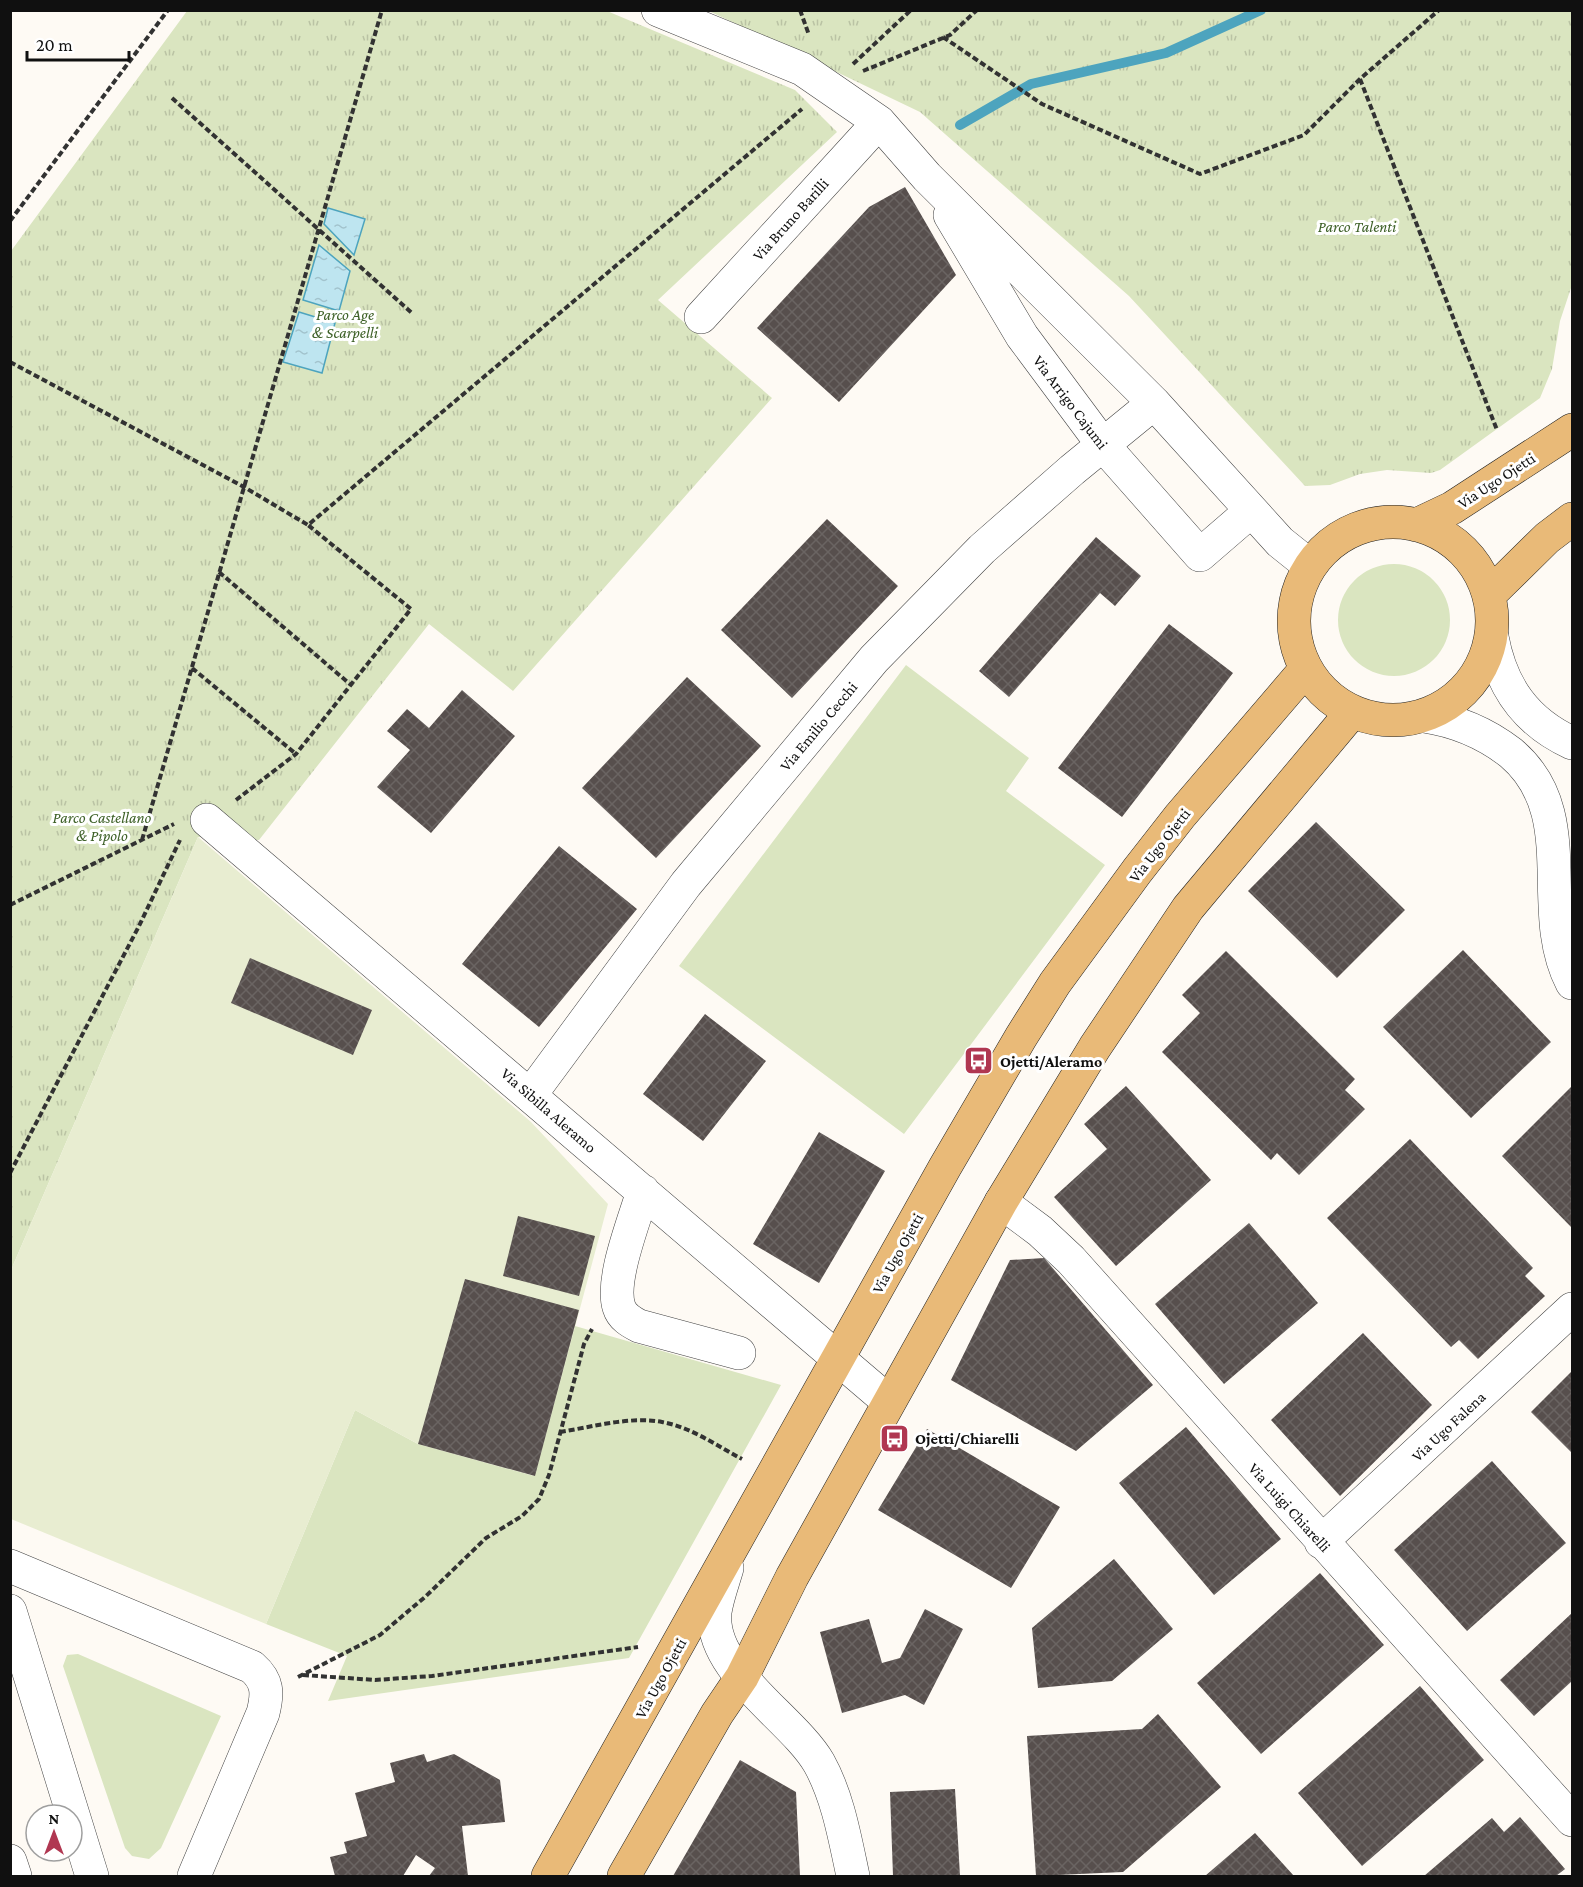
<svg xmlns="http://www.w3.org/2000/svg" width="1583" height="1887" font-family="'Crimson Pro',serif">
<style>
.grass{fill:#dae5c0}
.park{fill:url(#park-tufts)}
.pitch{fill:#e8edd1}
.water{fill:url(#water-ripples);stroke:#4da4be;stroke-width:1.5}
.lines{fill:none;stroke-linecap:round;stroke-linejoin:round}
.stream{stroke:#4da4be;stroke-width:10}
.building{fill:url(#building-cross-hatch)}
.minor-casing{stroke:#434343;stroke-width:34}
.major-casing{stroke:#212121;stroke-width:34}
.path{stroke:#323232;stroke-width:4;stroke-dasharray:6 3;stroke-linecap:butt}
.minor{stroke:#fff;stroke-width:33}
.major{stroke:#e9ba78;stroke-width:33}
.labels{text-anchor:middle;stroke-width:6;stroke-linejoin:round;paint-order:stroke}
.street-label{font-size:16px;fill:#101010;stroke:#fff}
.park-label{font-size:16px;font-style:italic;fill:#3d6027;stroke:#fff}
.poi-label{font-size:16px;font-weight:bold;fill:#101010;stroke:#fff;text-anchor:start}
</style>
<defs>
<pattern id="park-tufts" width="24" height="20" patternUnits="userSpaceOnUse" patternTransform="scale(1.5)"><rect width="24" height="20" fill="#dae5c0"/><path d="M3 7l-1-3M5 7V3M7 7l1-3M15 17l-1-3M17 17v-4M19 17l1-3" fill="none" stroke="#bac3a4"/></pattern>
<pattern id="water-ripples" width="26" height="14" patternUnits="userSpaceOnUse" patternTransform="scale(1.5)"><rect width="26" height="14" fill="#bee5f0"/><path d="M2 4q2-2 4 0t4 0M15 11q2-2 4 0t4 0" fill="none" stroke="#a2c3cd"/></pattern>
<pattern id="building-cross-hatch" width="8" height="8" patternUnits="userSpaceOnUse" patternTransform="scale(1.5)"><rect width="8" height="8" fill="#574f4d"/><path d="M0 0l8 8M0 8l8-8" fill="none" stroke="#6a6462"/></pattern>
</defs>
<rect width="100%" height="100%" fill="#fefaf4"/>
<!-- grass -->
<path class="grass" d="M1338 620a56 56 0 1 1 112 0a56 56 0 1 1-112 0Z
M906,665l123,93 -23,33 99,74 -201,269 -225,-168z
M575,1326l206,59 -152,273 -301,43 19,-45 -81,-32 89,-214 63,34 116,32z
M78,1654l143,62 -60,132 -12,11 -17,-3 -7,-8 -62,-182 4,-11z"/>
<!-- park -->
<path class="park" d="M187,11h420l188,79 42,42 -179,168 114,98 -259,293 -84,-67 -170,216 -61,-3 -187,433v-1019z
M709,11h863v274l-12,36 -8,48 -12,29 -100,72 -9,3 -44,-3 -27,4 -30,11 -25,1 -176,-190 -209,-184z"/>
<!-- pitch -->
<path class="pitch" d="M198,837l333,285 77,82 -73,272 -117,-32 -63,-34 -89,214 -255,-105v-249z"/>
<!-- water -->
<path class="water" d="M328,208l37,11 -11,36 -30,-31z
M319,245l31,26 -11,40 -36,-11z
M299,312l36,11 -13,50 -39,-11z"/>
<g class="lines">
<!-- stream -->
<path class="stream" d="M960,125l71,-41 135,-31 95,-43"/>
</g>
<!-- building -->
<path class="building" d="M905,187l51,88 -117,127 -82,-74 112,-121z
M827,519l71,67 -106,112 -71,-68z
M1096,537l45,39 -26,30 -15,-13 -91,104 -30,-26z
M1169,624l64,49 -111,144 -64,-49z
M687,677l74,69 -105,112 -74,-70z
M462,690l53,46 -84,97 -54,-46 33,-37 -23,-19 20,-22 22,19z
M1316,822l89,88 -68,68 -89,-87z
M559,846l78,63 -98,118 -77,-63z
M1463,950l88,92 -80,76 -88,-91z
M1226,951l129,128 -10,11 20,19 -66,66 -22,-22 -6,7 -109,-108 38,-39 -18,-18z
M250,958l122,52 -19,45 -122,-52z
M705,1014l61,47 -63,80 -60,-47z
M1126,1086l85,94 -95,86 -62,-69 53,-48 -23,-25z
M1572,1086v142l-70,-72z
M819,1132l66,39 -66,112 -66,-39z
M1410,1139l123,129 -8,8 20,20 -67,63 -19,-19 -8,7 -124,-129z
M518,1216l77,20 -16,60 -76,-20z
M1249,1223l69,80 -94,81 -69,-80z
M1044,1258l109,127 -77,66 -125,-71 59,-120z
M465,1279l114,31 -44,166 -117,-32z
M1363,1333l69,72 -92,91 -69,-76z
M1572,1371v82l-41,-41z
M1186,1427l95,112 -67,56 -95,-112z
M927,1429l133,78 -49,81 -133,-78z
M1492,1461l74,82 -99,88 -73,-81z
M1114,1559l59,70 -61,52 -74,7 -6,-60z
M1320,1573l64,72 -123,109 -64,-71z
M925,1609l38,20 -39,76 -19,-10 -63,18 -22,-81 49,-13 13,44 18,-5z
M1572,1613v68l-38,35 -34,-36z
M1420,1686l64,74 -122,106 -64,-73z
M1158,1714l63,73 -98,85 -87,4 -9,-140 115,-7z
M424,1754l3,8 27,-8 46,26 5,42 -43,4 6,50h-39l6,-8 -19,-13 -13,21h-68l-5,-19 17,-4 -3,-11 23,-6 -12,-43 40,-11 -5,-19z
M740,1760l56,32 4,84h-127z
M955,1789l5,87h-67l-3,-84z
M1520,1817l45,52 -9,7h-132l68,-58 12,14z
M1255,1833l39,43h-89z"/>
<g class="lines">
<defs>
<path id="minor" d="M658,10l144,59 77,53 48,55 227,226 126,139 30,24
M950,215l72,121 81,109 97,110 51,-44
M701,317l178,-195
M1492,637c9,50 34,85 80,106
M1424,716c33,5 60,16 87,37 72,61 22,155 61,230
M207,820l682,582
M531,1094l155,-210 188,-225 108,-110 90,-79 82,-67
M643,1191c-8,28 -33,89 -24,116 3,10 12,15 20,19l100,27
M1001,1202l39,29 31,29 501,560
M1321,1542l251,-233
M10,1566l242,101c16,14 16,26 11,46l-69,163
M727,1568c-4,14 -10,30 -12,44 -6,58 78,106 104,151 19,34 26,76 34,113
M10,1611l82,265
M10,1861l5,15"/>
<path id="major" d="M1294 621a99 99 0 1 1 198 0a99 99 0 1 1-198 0Z
M1416,525l36,-17 120,-78
M1489,595l58,-57 25,-19
M548,1876l397,-709 76,-130 34,-54 82,-112 43,-55 125,-146
M624,1876l93,-162 25,-37 50,-100 209,-375 94,-155 93,-139 164,-196"/>
</defs>
<!-- minor casing -->
<use href="#minor" class="minor-casing"/>
<!-- major casing -->
<use href="#major" class="major-casing"/>
<!-- path -->
<path class="path" d="M800,10l9,25
M943,37l99,67 158,70 104,-39 56,-56 79,-69
M853,64l58,-54
M863,71l87,-36 27,-25
M1360,79l137,351
M172,98l241,216
M10,221l158,-211
M10,362l234,125 64,38
M219,572l132,113
M192,668l104,86
M236,800l60,-46 115,-145 -103,-84 494,-416
M142,840l240,-830
M10,905l164,-81
M10,1173l129,-247 41,-86
M560,1432c32,-5 70,-16 102,-10 29,5 55,24 80,37
M303,1675l72,5 57,-4 206,-29
M298,1677l82,-42 45,-38 61,-59 36,-22 17,-17 10,-24 35,-131 8,-15"/>
<!-- minor -->
<use href="#minor" class="minor"/>
<!-- major -->
<use href="#major" class="major"/>
</g>
<!-- icons -->
<defs>
<symbol id="bus-square" viewBox="-11 -11 22 22"><rect x="-9" y="-9" width="18" height="18" rx="4" fill="#b03751" stroke="#fff"/><path d="M-5-6H5V4H4V6H2V4H-2V6H-4V4H-5ZM-3.5-4V0h7V-4ZM-3.5 1.2v1.5H-2V1.2ZM2 1.2v1.5H3.5V1.2Z" fill="#fff"/></symbol>
</defs>
<g fill-rule="evenodd">
<use href="#bus-square" x="962" y="1044" width="33" height="33"/>
<use href="#bus-square" x="878" y="1422" width="33" height="33"/>
</g>
<g class="labels">
<!-- street labels -->
<g class="street-label">
<text transform="translate(790 219) rotate(-48)" y="6">Via Bruno Barilli</text>
<text transform="translate(1071 402) rotate(53)" y="6">Via Arrigo Cajumi</text>
<text transform="translate(1496 480) rotate(-33)" y="6">Via Ugo Ojetti</text>
<text transform="translate(818 726) rotate(-50)" y="6">Via Emilio Cecchi</text>
<text transform="translate(1159 845) rotate(-52)" y="6">Via Ugo Ojetti</text>
<text transform="translate(549 1110) rotate(41)" y="6">Via Sibilla Aleramo</text>
<text transform="translate(897 1253) rotate(-61)" y="6">Via Ugo Ojetti</text>
<text transform="translate(1448 1426) rotate(-43)" y="6">Via Ugo Falena</text>
<text transform="translate(1290 1507) rotate(48)" y="6">Via Luigi Chiarelli</text>
<text transform="translate(660 1678) rotate(-61)" y="6">Via Ugo Ojetti</text>
</g>
<!-- park labels -->
<g class="park-label">
<text x="1357" y="232">Parco Talenti</text>
<text x="345" y="320">Parco Age<tspan x="345" dy="18">&amp; Scarpelli</tspan></text>
<text x="102" y="823">Parco Castellano<tspan x="102" dy="18">&amp; Pipolo</tspan></text>
</g>
<!-- poi labels -->
<g class="poi-label">
<text x="1000" y="1067">Ojetti/Aleramo</text>
<text x="915" y="1444">Ojetti/Chiarelli</text>
</g>
</g>
<!-- border -->
<rect width="1583" height="1887" fill="none" stroke="#101010" stroke-width="24"/>
<!-- north arrow -->
<g transform="translate(54 1833)"><circle r="28" fill="#ffffff" stroke="#9f9f9f" stroke-width="1.5"/>
<path d="M0-4.5L10 22L0 15L-10 22Z" fill="#b03751"/>
<text y="-9" font-size="16" font-weight="bold" text-anchor="middle" fill="#101010">N</text>
</g>
<!-- scale -->
<path d="M27 51v9h102v-9" fill="none" stroke="#101010" stroke-width="3"/>
<text x="36" y="51" font-size="18" fill="#101010" stroke="#ffffff" stroke-width="4.5" paint-order="stroke">20 m</text>
</svg>
